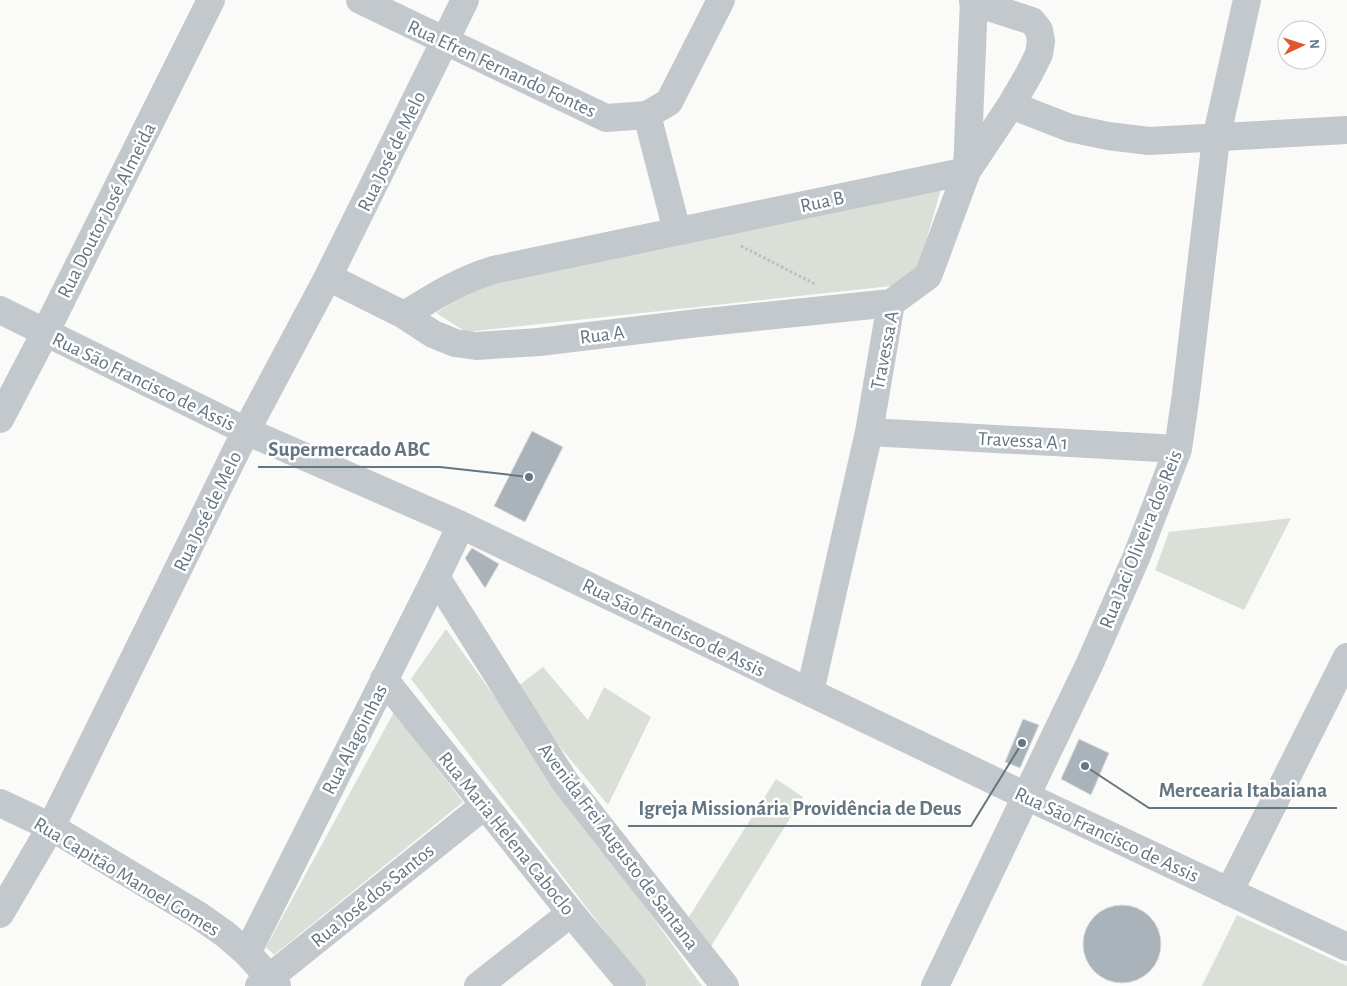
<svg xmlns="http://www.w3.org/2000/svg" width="1347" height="986" font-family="'Alegreya Sans',sans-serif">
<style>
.green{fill:#dadfd7}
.building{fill:#aab3b9;stroke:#dcdcda}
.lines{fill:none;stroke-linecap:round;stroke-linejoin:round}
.path{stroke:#bbbfc2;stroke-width:3;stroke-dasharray:2.5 2.5;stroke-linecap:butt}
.minor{stroke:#c3c8cc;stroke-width:28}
.labels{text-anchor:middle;stroke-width:5;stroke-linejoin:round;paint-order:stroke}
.street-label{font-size:20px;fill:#657683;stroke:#fff}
.leader{fill:none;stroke:#657683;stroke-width:2}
.callout-dot{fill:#657683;stroke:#fff;stroke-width:2}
.callout-label{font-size:21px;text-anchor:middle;font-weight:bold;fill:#657683;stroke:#fff;stroke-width:5;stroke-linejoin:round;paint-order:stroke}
</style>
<rect width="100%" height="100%" fill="#fafaf8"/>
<!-- green -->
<path class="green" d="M941,189l-22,77 -18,19 -435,47 -30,-19 41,-26z
M1291,518l-47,92 -89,-40 14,-38z
M446,629l256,357h-55l-236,-307z
M543,667l45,53 16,-33 47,30 -43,88 -95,-115z
M394,712l69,90 -189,153 -8,-8z
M776,779l27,18 -96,156 -20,-33z
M1237,915l110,51v20h-145z"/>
<!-- building -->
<path class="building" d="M532,431l31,16 -38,75 -31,-16z
M472,548l27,16 -14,24 -20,-30z
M1023,719l16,6 -19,43 -15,-6z
M1079,739l30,14 -18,42 -30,-16z
M1083 944a39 39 0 1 1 78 0a39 39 0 1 1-78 0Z"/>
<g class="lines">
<!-- path -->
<path class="path" d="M741,246l74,38"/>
<!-- minor -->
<path class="minor" d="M360,0l246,118 41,-3 22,-13 52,-102
M1011,105l59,23 38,8 41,5 198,-11
M647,115l30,116
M328,277l76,38 29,19 22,9 21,3 63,-4 159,-19 193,-20
M0,310l246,121 215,94 565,271 321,151
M404,315c31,-19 54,-34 89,-45l474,-99 7,-171
M0,419l45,-86 166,-333
M869,432l309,17
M436,577l129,205 160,204
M384,679l187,234 61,73
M810,692l59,-260 22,-129 37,-27 39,-105 44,-66 18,-31 10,-20 2,-13 -2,-11 -7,-9 -59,-19
M0,803l51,24 147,88 27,19 22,19 30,33
M1229,892l118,-235
M0,914l51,-87 195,-396 82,-154 137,-277
M247,953l189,-376 25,-52
M259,986l226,-181
M478,986l93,-73
M935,986l155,-323 46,-105 42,-109 8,-55 30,-255 31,-139"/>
</g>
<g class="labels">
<!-- street labels -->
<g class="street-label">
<text transform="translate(502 68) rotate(25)" y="7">Rua Efren Fernando Fontes</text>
<text transform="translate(391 151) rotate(-64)" y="7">Rua José de Melo</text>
<text transform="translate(822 201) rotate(-12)" y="7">Rua B</text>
<text transform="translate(106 210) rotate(-63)" y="7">Rua Doutor José Almeida</text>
<text transform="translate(602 334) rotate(-7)" y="7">Rua A</text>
<text transform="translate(884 350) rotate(-79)" y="7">Travessa A</text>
<text transform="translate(144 381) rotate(26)" y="7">Rua São Francisco de Assis</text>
<text transform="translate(1023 440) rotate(3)" y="7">Travessa A 1</text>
<text transform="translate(207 511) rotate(-64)" y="7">Rua José de Melo</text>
<text transform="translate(1140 539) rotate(-68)" y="7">Rua Jaci Oliveira dos Reis</text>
<text transform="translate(674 627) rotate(26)" y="7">Rua São Francisco de Assis</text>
<text transform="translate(354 739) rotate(-63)" y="7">Rua Alagoinhas</text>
<text transform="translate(507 833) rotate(51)" y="7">Rua Maria Helena Caboclo</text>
<text transform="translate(1107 834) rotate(25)" y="7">Rua São Francisco de Assis</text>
<text transform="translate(619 846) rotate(53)" y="7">Avenida Frei Augusto de Santana</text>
<text transform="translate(127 876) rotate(31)" y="7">Rua Capitão Manoel Gomes</text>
<text transform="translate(372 895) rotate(-39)" y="7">Rua José dos Santos</text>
</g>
</g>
<!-- callouts -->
<path class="leader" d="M529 477L440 467H258M1085 766L1149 808H1337M1022 743L971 826H628"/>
<g class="callout-dot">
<circle cx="529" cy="477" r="5"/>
<circle cx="1085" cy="766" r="5"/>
<circle cx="1022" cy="743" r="5"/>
</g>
<g class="callout-label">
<text x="349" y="456">Supermercado ABC</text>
<text x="1243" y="797">Mercearia Itabaiana</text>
<text x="800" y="815">Igreja Missionária Providência de Deus</text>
</g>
<!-- north arrow -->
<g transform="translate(1302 45) rotate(86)"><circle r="24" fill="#ffffff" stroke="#c1c8cd"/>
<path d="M0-4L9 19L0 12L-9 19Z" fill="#e4572e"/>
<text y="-8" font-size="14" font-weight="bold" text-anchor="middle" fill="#657683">N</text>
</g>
</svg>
